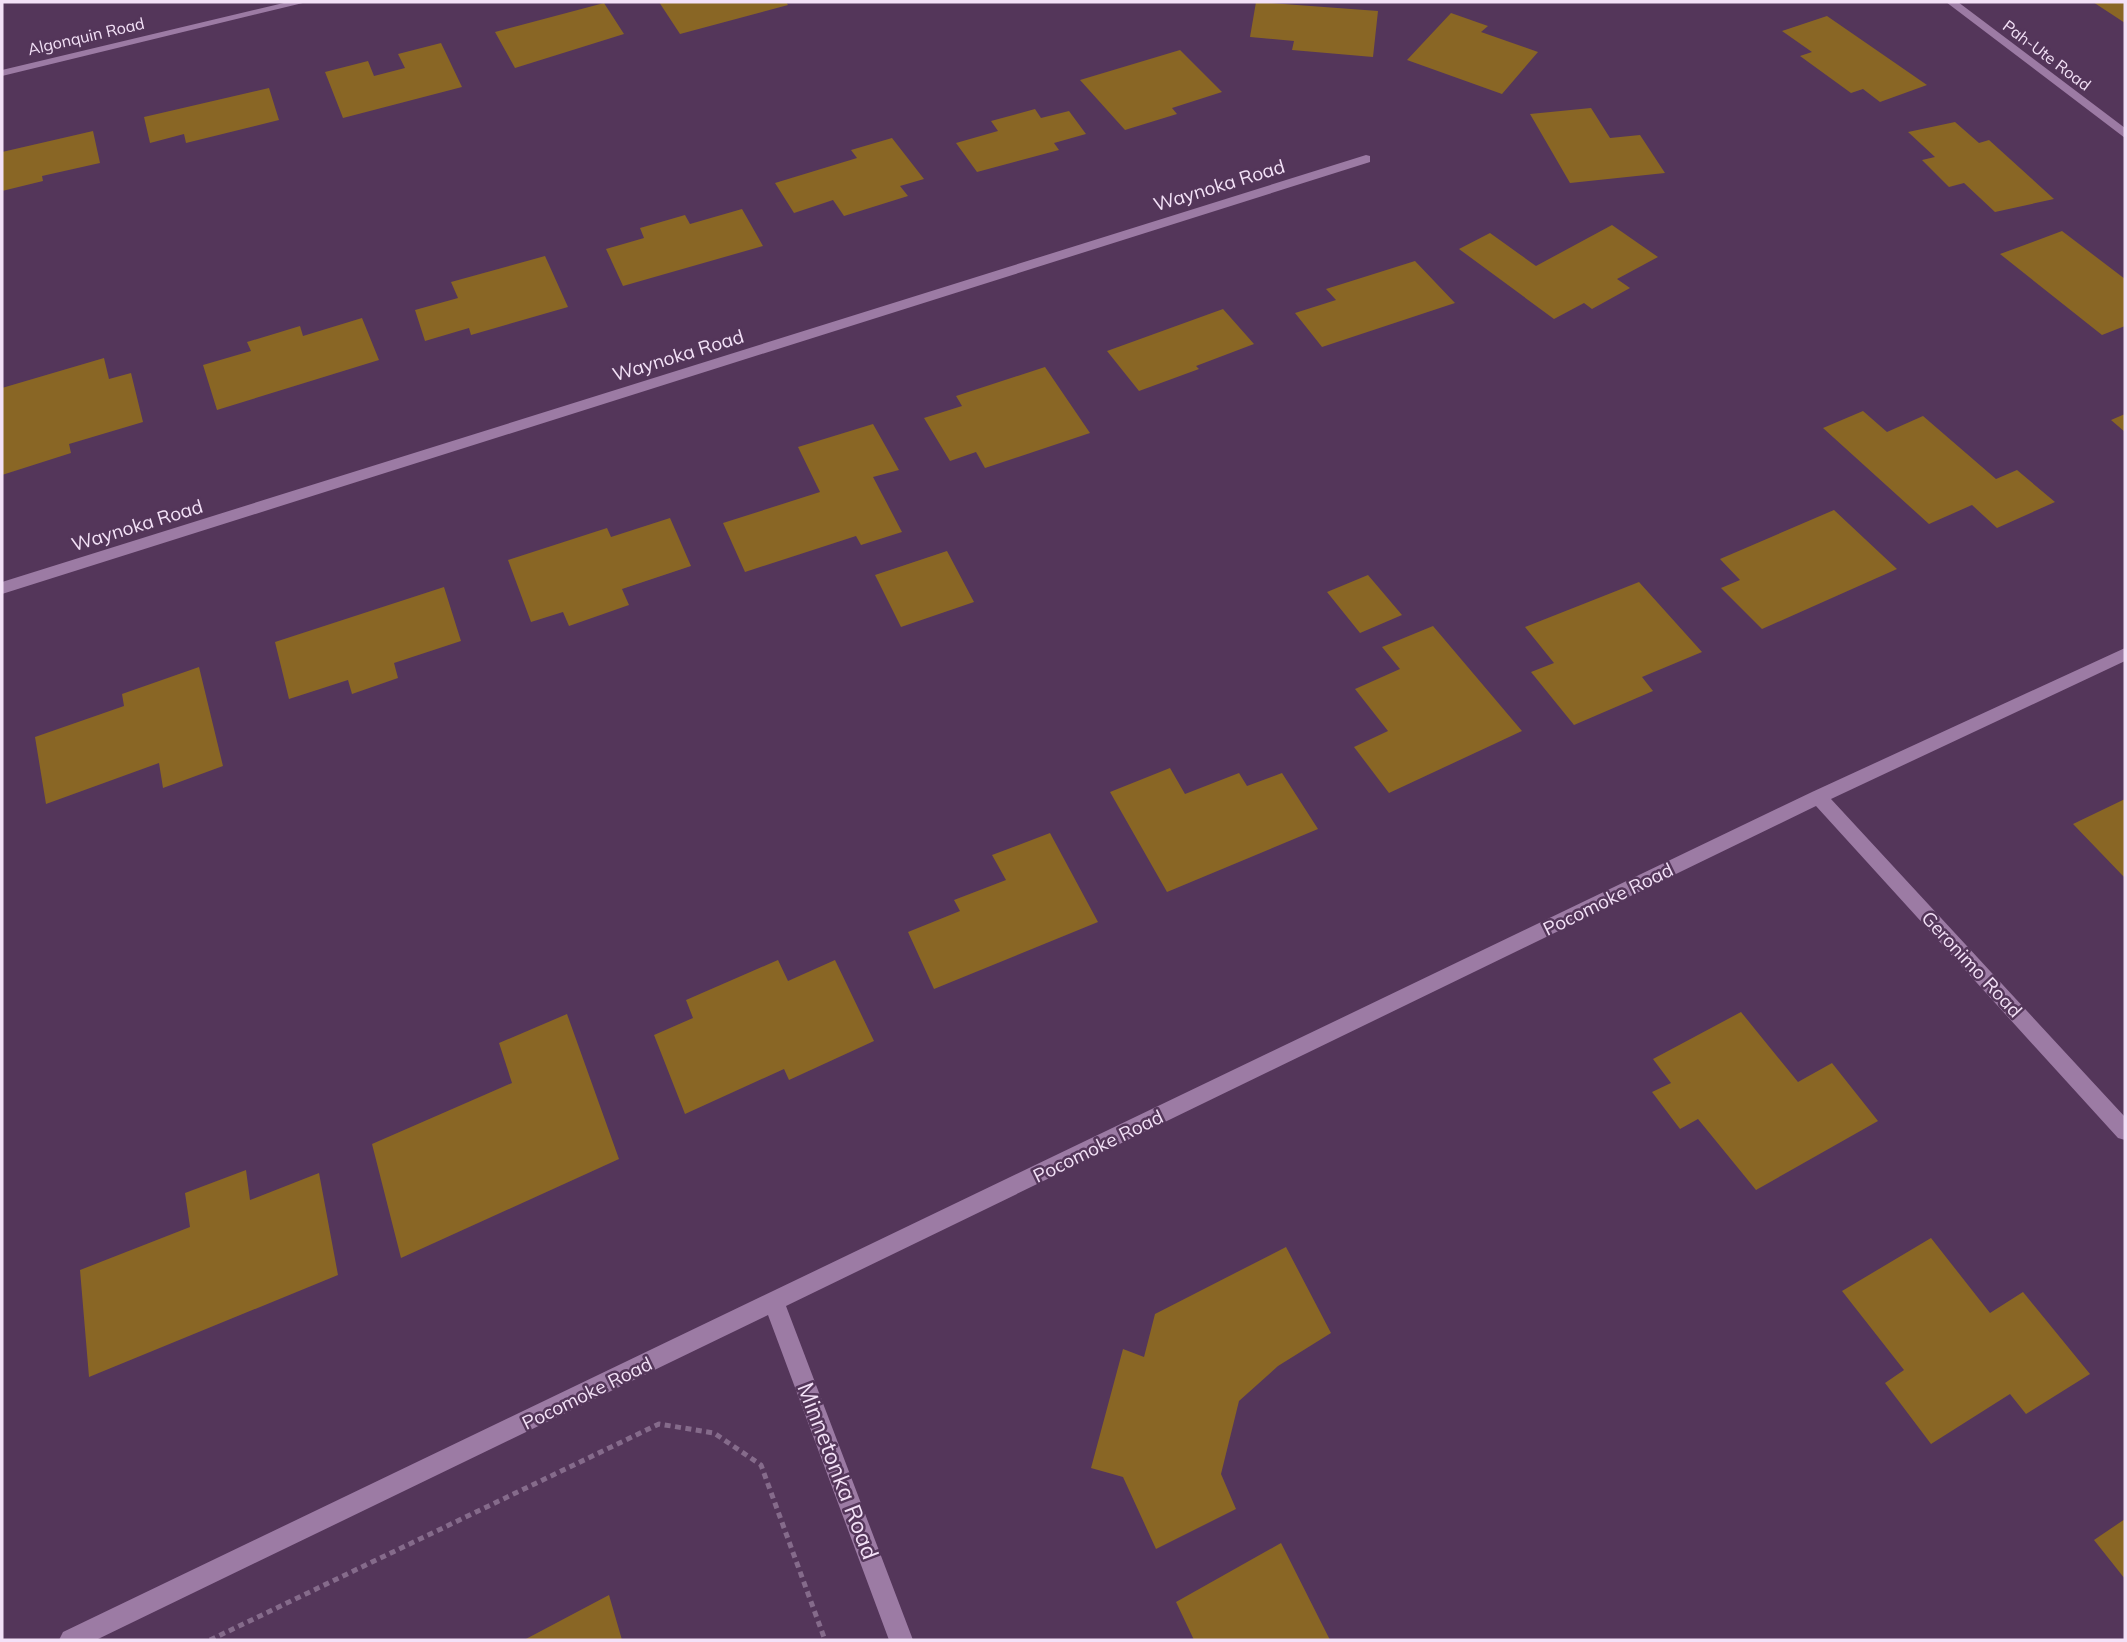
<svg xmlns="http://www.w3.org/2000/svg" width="2127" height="1642" font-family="Mulish,sans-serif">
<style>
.building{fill:#896625}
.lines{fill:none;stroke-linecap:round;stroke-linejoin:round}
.path{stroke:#856b8b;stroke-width:5;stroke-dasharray:6 4.5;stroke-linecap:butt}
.minor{fill:#9c7ba4;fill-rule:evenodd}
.labels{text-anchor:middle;stroke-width:5;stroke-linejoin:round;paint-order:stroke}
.far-street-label{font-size:16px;fill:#f3e1f7;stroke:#54365a}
.street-label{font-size:19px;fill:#f3e1f7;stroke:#54365a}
.near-street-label{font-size:23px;fill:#f3e1f7;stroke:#54365a}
</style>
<rect width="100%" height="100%" fill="#54365a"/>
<!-- building -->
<path class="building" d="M659,2h127l2,3 -108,29z
M1256,2l122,9 -5,46 -81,-7 2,-9 -44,-4z
M2093,2h32v21z
M604,3l20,31 -109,34 -20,-36z
M1451,13l37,13 -7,6 57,20 -36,42 -95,-34z
M1827,16l100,69 -47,17 -17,-13 -12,4 -51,-37 12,-4 -30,-21z
M441,43l21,44 -119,31 -18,-46 43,-11 6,15 31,-8 -7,-14z
M1180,50l42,42 -50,16 5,6 -52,16 -45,-50z
M269,88l10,32 -93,23 -2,-9 -34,9 -6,-26z
M1591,108l19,30 30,-3 25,38 -95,10 -40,-69z
M1035,109l6,9 28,-7 17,23 -32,9 5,7 -82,22 -21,-29 42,-12 -7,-10z
M1955,122l24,21 10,-3 65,59 -59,13 -31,-29 -15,4 -27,-27 13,-3 -27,-25z
M93,131l7,32 -58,13 1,5 -41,10v-39z
M892,138l32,41 -24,7 8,10 -64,20 -11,-16 -39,13 -19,-30 82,-25 -6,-8z
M742,209l21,37 -140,40 -17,-37 38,-11 -4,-10 45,-13 5,9z
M1612,225l46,32 -41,22 13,9 -38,21 -8,-6 -30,16 -95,-70 31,-16 46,33z
M2062,231l63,48v47l-23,9 -102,-81z
M545,256l23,51 -97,28 -2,-7 -44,13 -10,-31 43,-12 -7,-16z
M1415,261l40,42 -133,44 -27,-34 41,-13 -10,-11z
M1223,309l31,35 -58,22 3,3 -60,22 -32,-40z
M362,318l17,42 -162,50 -14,-45 48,-14 -4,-9 53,-16 3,10z
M104,358l5,21 22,-6 12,49 -74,22 2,9 -69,22v-87z
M1045,367l45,66 -105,35 -9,-16 -26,9 -26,-43 38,-12 -6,-10z
M1863,411l24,21 36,-16 73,63 21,-9 38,32 -58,26 -25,-23 -43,19 -106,-96z
M2125,414v18l-14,-12z
M873,424l26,46 -26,7 29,55 -41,13 -5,-9 -111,36 -22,-49 97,-31 -22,-45z
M1834,510l63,59 -135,60 -41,-41 19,-8 -20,-21z
M670,518l21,48 -69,23 7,16 -60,21 -6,-14 -32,10 -23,-62 99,-32 4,9z
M947,551l27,51 -73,25 -26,-52z
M1368,575l34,40 -42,18 -33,-41z
M1639,582l63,70 -60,25 11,14 -79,34 -43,-53 23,-9 -29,-36z
M444,587l17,54 -67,22 4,15 -46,16 -4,-14 -59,19 -14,-57z
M1433,626l89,105 -133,62 -35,-46 34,-16 -33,-42 45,-20 -18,-22z
M199,667l24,99 -60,22 -4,-25 -113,41 -11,-67 89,-31 -2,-12z
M1170,768l15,26 54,-21 8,13 35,-13 36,56 -151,63 -57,-100z
M2125,799v79l-52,-54z
M1050,833l48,89 -164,67 -26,-57 52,-21 -6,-11 52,-20 -14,-25z
M778,960l10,21 47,-21 39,81 -85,39 -5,-11 -99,45 -31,-79 39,-17 -7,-18z
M1741,1012l57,70 34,-19 46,58 -122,69 -58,-71 -18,10 -28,-37 19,-9 -18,-24z
M567,1014l52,145 -218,99 -29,-114 140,-61 -13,-40z
M246,1170l4,30 69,-27 19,102 -249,102 -9,-107 110,-43 -5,-34z
M1931,1238l59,75 33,-21 67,82 -64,40 -16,-20 -79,50 -46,-61 19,-13 -62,-79z
M1286,1247l45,86 -53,33 -39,35 -18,73 15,35 -80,40 -33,-72 -32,-9 32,-119 21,8 11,-43z
M2125,1519v60l-31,-39z
M1281,1543l49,97h-136l-18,-38z
M609,1595l13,45h-98z"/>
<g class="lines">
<!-- path -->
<path class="path" d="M210,1640l449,-216 55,9 47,32 64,175"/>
<!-- minor -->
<path class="minor" d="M288,2h19l-305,74v-6z
M1946,2h12l167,126v10z
M1366,155l4,1v6l-1368,432v-12z
M2125,648v13l-294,138 294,318v23l-7,-2 -302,-332 -1030,500 127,334h-24l-121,-325 -672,325h-37l4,-8 1749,-840z"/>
</g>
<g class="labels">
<!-- far-street labels -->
<g class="far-street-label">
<text transform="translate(86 36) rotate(-13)" y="6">Algonquin Road</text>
<text transform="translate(2047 55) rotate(37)" y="6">Pah-Ute Road</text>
</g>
<!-- street labels -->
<g class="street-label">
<text transform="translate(1219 185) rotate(-17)" y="7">Waynoka Road</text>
<text transform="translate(678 355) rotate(-17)" y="7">Waynoka Road</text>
<text transform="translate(137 525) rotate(-17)" y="7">Waynoka Road</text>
<text transform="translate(1608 899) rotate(-26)" y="7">Pocomoke Road</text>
<text transform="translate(1972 964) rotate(47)" y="7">Geronimo Road</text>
<text transform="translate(1098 1146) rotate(-26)" y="7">Pocomoke Road</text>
<text transform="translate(587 1393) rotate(-26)" y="7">Pocomoke Road</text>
</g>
<!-- near-street labels -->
<g class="near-street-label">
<text transform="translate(838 1471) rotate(69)" y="8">Minnetonka Road</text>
</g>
</g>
<!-- border -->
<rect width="2127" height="1642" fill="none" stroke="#f3e1f7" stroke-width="7"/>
</svg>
